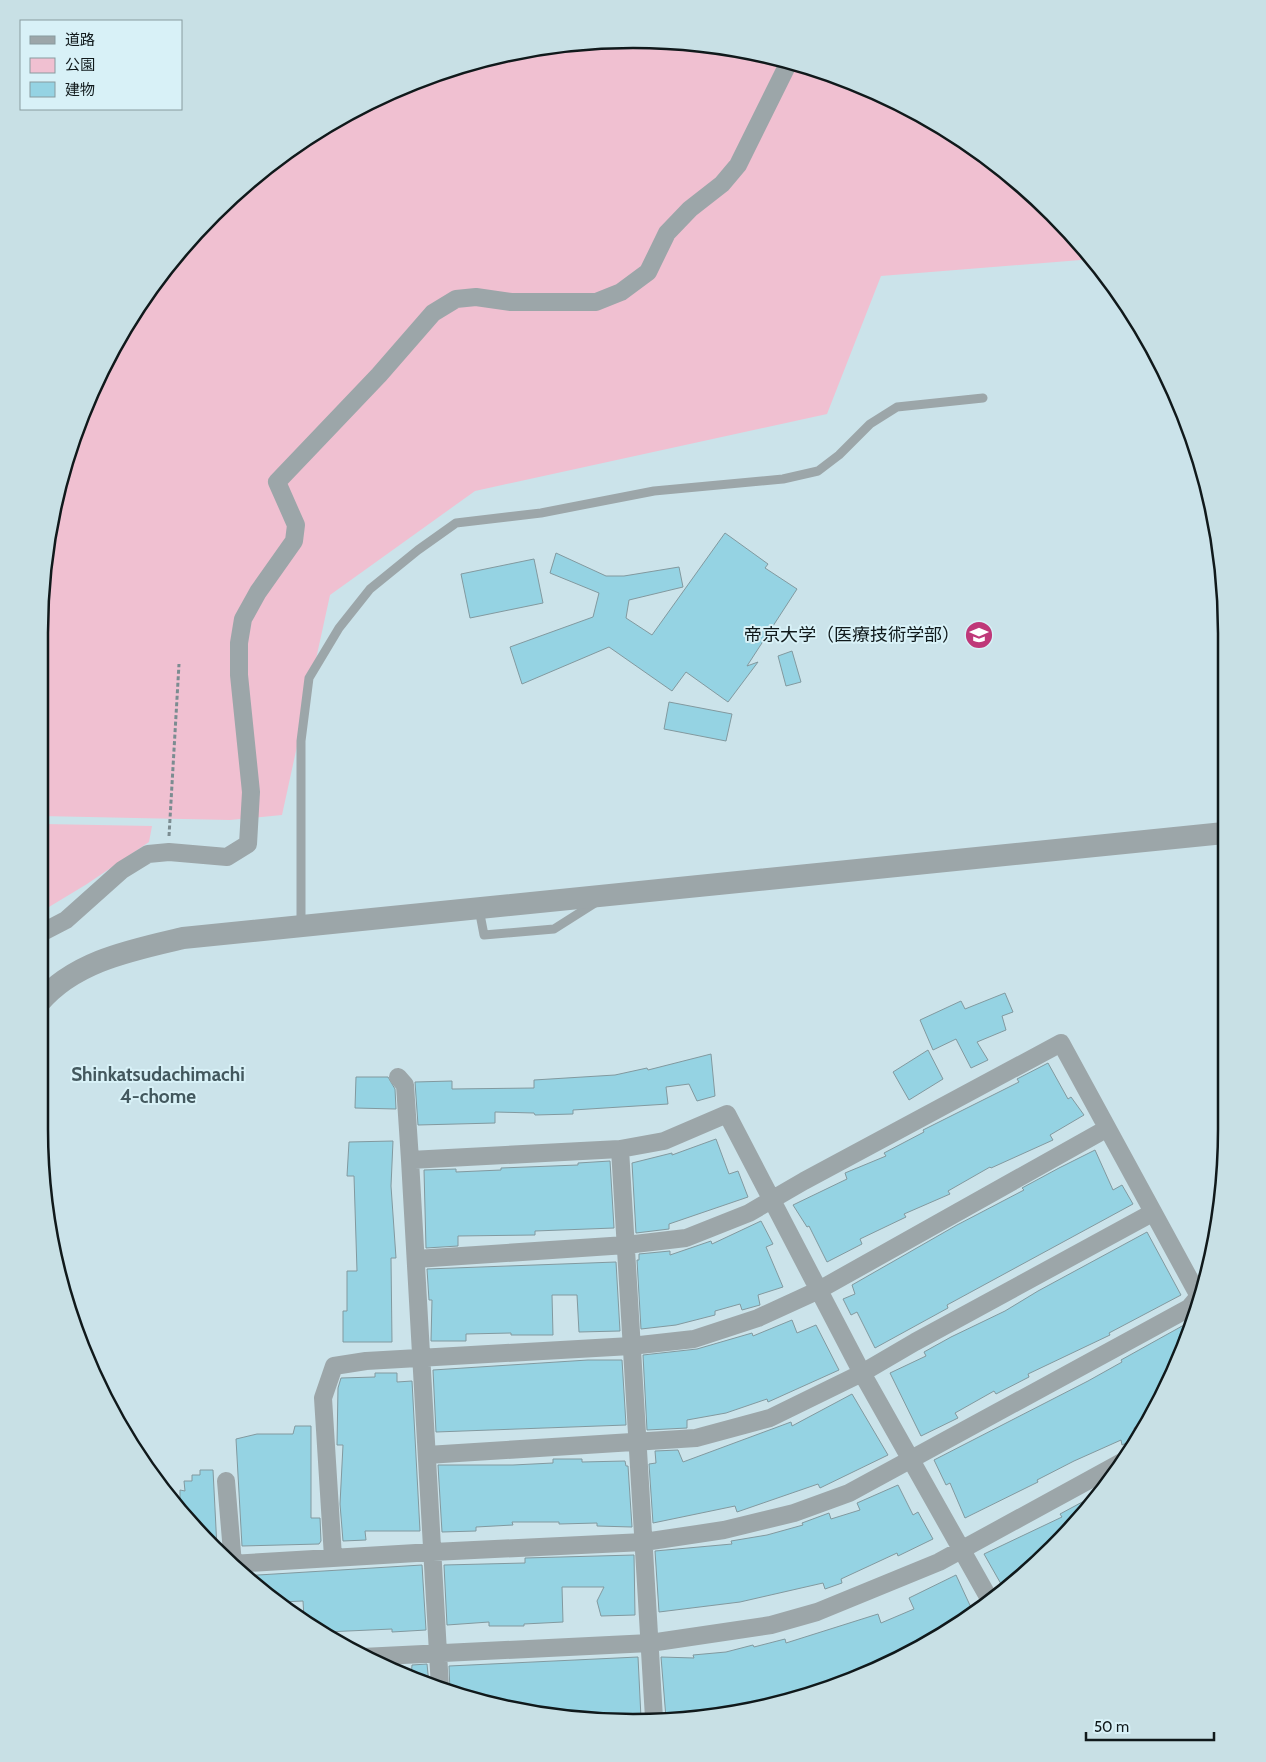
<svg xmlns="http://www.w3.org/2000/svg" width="1266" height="1762" font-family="Cabin,'Noto Sans JP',sans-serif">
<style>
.green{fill:#f0c0d1}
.building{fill:#95d3e3;stroke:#82999f}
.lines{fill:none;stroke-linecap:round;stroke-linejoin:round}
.path{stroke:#7b8c91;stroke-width:3;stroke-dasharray:4 2.5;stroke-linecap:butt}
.service{stroke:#9ca6a9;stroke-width:9}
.minor{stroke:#9ca6a9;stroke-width:18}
.tertiary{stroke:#9ca6a9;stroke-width:22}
.labels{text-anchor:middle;stroke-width:4;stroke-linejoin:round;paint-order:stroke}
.poi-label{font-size:18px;fill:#10191b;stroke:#d8f1f7;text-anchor:end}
.neighbourhood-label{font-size:19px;font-weight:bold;fill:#43585e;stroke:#d8f1f7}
.rim{fill:none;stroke:#10191b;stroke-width:2.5}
</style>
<rect width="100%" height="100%" fill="#cbe3ea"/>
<!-- green -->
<path class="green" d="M672,40l115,19 109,41 99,62 85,79 13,18 -212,17 -54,138 -352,77 -145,104 -48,220 -52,5 -189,-4 -2,7v-190l11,-116 34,-111 35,-70 67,-95 55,-55 95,-68 106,-48 114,-26z
M44,824l108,2 -3,16 -62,42 -48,29v-75z"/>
<!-- building -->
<path class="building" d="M725,533l43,31 -3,4 32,21 -50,77 11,-4 -30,40 -42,-30 -14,19 -63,-44 -87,37 -12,-37 83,-30 6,-24 -49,-20 6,-20 50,23h18l55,-9 4,20 -54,13 -3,18 26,17z
M534,559l9,44 -73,15 -9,-44z
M792,651l9,31 -15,4 -8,-30z
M669,702l63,12 -6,27 -62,-12z
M1005,993l8,19 -11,4 4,14 -29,12 11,18 -17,8 -15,-29 -23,11 -13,-30 41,-19 4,8z
M928,1050l15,29 -34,21 -16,-28z
M711,1054l4,42 -18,5 -8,-17 -23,3 2,17 -95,6v4l-38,1 -1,-2 -39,-1v11l-77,2 -3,-43 37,-1v8l82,-1v-8l81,-5 32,-7 1,2z
M1048,1063l20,36 3,-2 13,18 -34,20 3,5 -62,28 -1,-1 -42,24 2,3 -46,20 2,3 -46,22 2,5 -35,18 -18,-36 -2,1 -14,-22 54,-26 -2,-6 41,-17 -2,-3 40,-21 -1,-2 96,-48 -2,-3z
M356,1077h32l7,12 1,20 -41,-1z
M716,1139l13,35 9,-3 10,26 -79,27v5l-33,4 -4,-70 40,-10v2z
M393,1141l-2,45 5,72h-5l1,84h-49v-31h4v-40h10l-3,-95h-7l2,-34z
M1095,1150l18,40 9,-5 11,19 -186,101 1,3 -73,40 -18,-36 -6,3 -8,-16 12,-5 -3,-9 105,-60 67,-35 -2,-2 37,-20z
M610,1161l4,67 -79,3v4l-77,1v10l-32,2 -2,-78 32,-1v3l45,-2v-2l77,-3v-2z
M761,1221l12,23 -7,3 17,40 -25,8 2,10 -18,5 -2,-6 -25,7v4l-39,10 -35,4 -4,-69h2v-6l31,-3v4l41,-14 1,3z
M1147,1232l34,63 -72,38 1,2 -82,39 1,3 -33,17 -2,-3 -39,22 3,5 -37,18 -31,-63 36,-17 -2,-4 27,-15 54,-26 33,-20z
M616,1262l4,69 -41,1 -2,-37h-25l1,40h-42v-2l-45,1v7h-35l1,-41h-3l-2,-31z
M792,1320l5,13 19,-8 23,45 -71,32 -1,-3 -41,14 -39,7v8l-40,2 -4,-75 54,-6 55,-16 1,3z
M1193,1320l-27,72 -19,30 -13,6 3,10 -15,7 -1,-5 -47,21 -37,19 1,2 -73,36 -15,-35 -4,2 -12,-25 154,-79 34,-19 -1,-2z
M588,1360h34l4,65 -190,7 -3,-62z
M375,1373h22v9l15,-1 8,150h-55l1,9 -23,1 -3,-37 3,-59h-6l1,-57 3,-10 34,-1z
M852,1394l36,61 -68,33 -2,-4 -81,28 -2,-6 -82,17 -4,-59 7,-1 -1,-12 23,-1 5,12 108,-40 1,4z
M295,1426h16v92h9l1,23 -2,3 -77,2 -6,-107 21,-5h36z
M553,1459h29v3l43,-1 1,5h2l4,61 -35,-1v-3l-38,1v-2h-47l1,3 -37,2v4l-34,1 -4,-67h75l40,-2z
M200,1470h13l4,78 -37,-42v-16l5,1 -1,-10h8v-6h8z
M898,1485l15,30 5,-3 15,27 -35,17 -1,-3 -56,26 1,4 -17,6 -2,-6 -83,19 -81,10 -4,-61 77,-7 -1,-3 36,-6 36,-10 -1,-2 27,-10 2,6 29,-9 -3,-7z
M1099,1493l2,2 -76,81 -20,15 -21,-37 78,-37 -2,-3z
M634,1555l1,60 -34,1 -4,-15 7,-14h-42l1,35 -39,2v2h-35v-4l-42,3 -3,-60 81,-2v-5z
M422,1565l4,65 -34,2v-3l-66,3 -22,-14 -1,-17 -22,1 -39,-26z
M956,1575l18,39 -11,9 -102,55 -151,40h-44l-5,-61 33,1 -1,-3 33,-3 27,-7 1,2 31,-8 1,4 92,-29 3,9 33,-14 -5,-11z
M638,1657l3,61h-86l-76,-15 -29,-11 -1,-26z
M427,1664l2,20 -18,-7 1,-12z"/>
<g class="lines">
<!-- path -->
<path class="path" d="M169,836l10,-172"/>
<!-- service -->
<path class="service" d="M479,909l5,26 70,-6 41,-26
M301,925v-184l8,-63 30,-50 31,-39 48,-39 38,-27 85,-10 113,-22 129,-12 35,-8 21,-16 31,-31 27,-17 86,-9"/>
<!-- minor -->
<path class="minor" d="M39,934l27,-14 56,-50 26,-16 21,-2 58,5 21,-13 3,-52 -12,-117v-32l4,-24 15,-27 36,-51 2,-16 -19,-43 102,-107 54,-62 23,-14 20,-2 35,5h85l25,-10 27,-20 19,-39 23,-24 32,-25 16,-19 52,-105
M398,1077l7,8 5,75
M620,1149l34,569
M416,1259l210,-14 60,-7 63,-25 55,-32 257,-138 140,257
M427,1455l269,-17 74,-20 92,-45 53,-31 237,-129
M226,1481l7,83
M333,1557l-10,-159 11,-32 32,-5 265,-15 63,-7 64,-21 61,-28 287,-161
M231,1564l202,-12 211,-10 80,-12 70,-17 55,-20 340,-185 10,-12
M362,1657l288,-14 121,-18 46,-13 122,-50 183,-100
M440,1688l-30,-528 210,-11 44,-8 63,-27 135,259 129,229"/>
<!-- tertiary -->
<path class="tertiary" d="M39,1003c35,-42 93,-53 144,-65l1041,-105"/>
</g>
<!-- icons -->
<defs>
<symbol id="university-disc" viewBox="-11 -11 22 22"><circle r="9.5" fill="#bf3879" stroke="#d8f1f7"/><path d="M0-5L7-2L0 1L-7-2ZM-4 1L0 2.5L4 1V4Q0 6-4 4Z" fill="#fff"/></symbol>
</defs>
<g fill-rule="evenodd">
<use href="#university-disc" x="963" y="619" width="32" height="32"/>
</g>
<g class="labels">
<!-- poi labels -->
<g class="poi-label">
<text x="960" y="641">帝京大学（医療技術学部）</text>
</g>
<!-- neighbourhood labels -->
<g class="neighbourhood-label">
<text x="158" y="1081">Shinkatsudachimachi<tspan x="158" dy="22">4-chome</tspan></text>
</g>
</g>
<!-- crop -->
<path d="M0 0H1266V1762H0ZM633 48H633A585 585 0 0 1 1218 633V1129A585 585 0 0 1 633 1714H633A585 585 0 0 1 48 1129V633A585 585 0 0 1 633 48Z" fill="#c8e0e5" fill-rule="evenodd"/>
<path class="rim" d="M633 48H633A585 585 0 0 1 1218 633V1129A585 585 0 0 1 633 1714H633A585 585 0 0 1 48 1129V633A585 585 0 0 1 633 48Z"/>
<!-- legend -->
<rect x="20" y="20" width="162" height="90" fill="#d8f1f7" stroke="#889b9f"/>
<rect x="30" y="36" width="25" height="8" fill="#9ca6a9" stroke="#889b9f"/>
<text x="65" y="45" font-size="15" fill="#10191b">道路</text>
<rect x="30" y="58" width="25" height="15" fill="#f0c0d1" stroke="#889b9f"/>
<text x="65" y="70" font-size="15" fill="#10191b">公園</text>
<rect x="30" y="82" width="25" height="15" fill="#95d3e3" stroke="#889b9f"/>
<text x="65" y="95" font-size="15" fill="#10191b">建物</text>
<!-- scale -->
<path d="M1086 1732v8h128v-8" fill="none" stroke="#10191b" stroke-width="2.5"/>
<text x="1094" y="1732" font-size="15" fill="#10191b" stroke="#d8f1f7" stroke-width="4" paint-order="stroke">50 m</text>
</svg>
